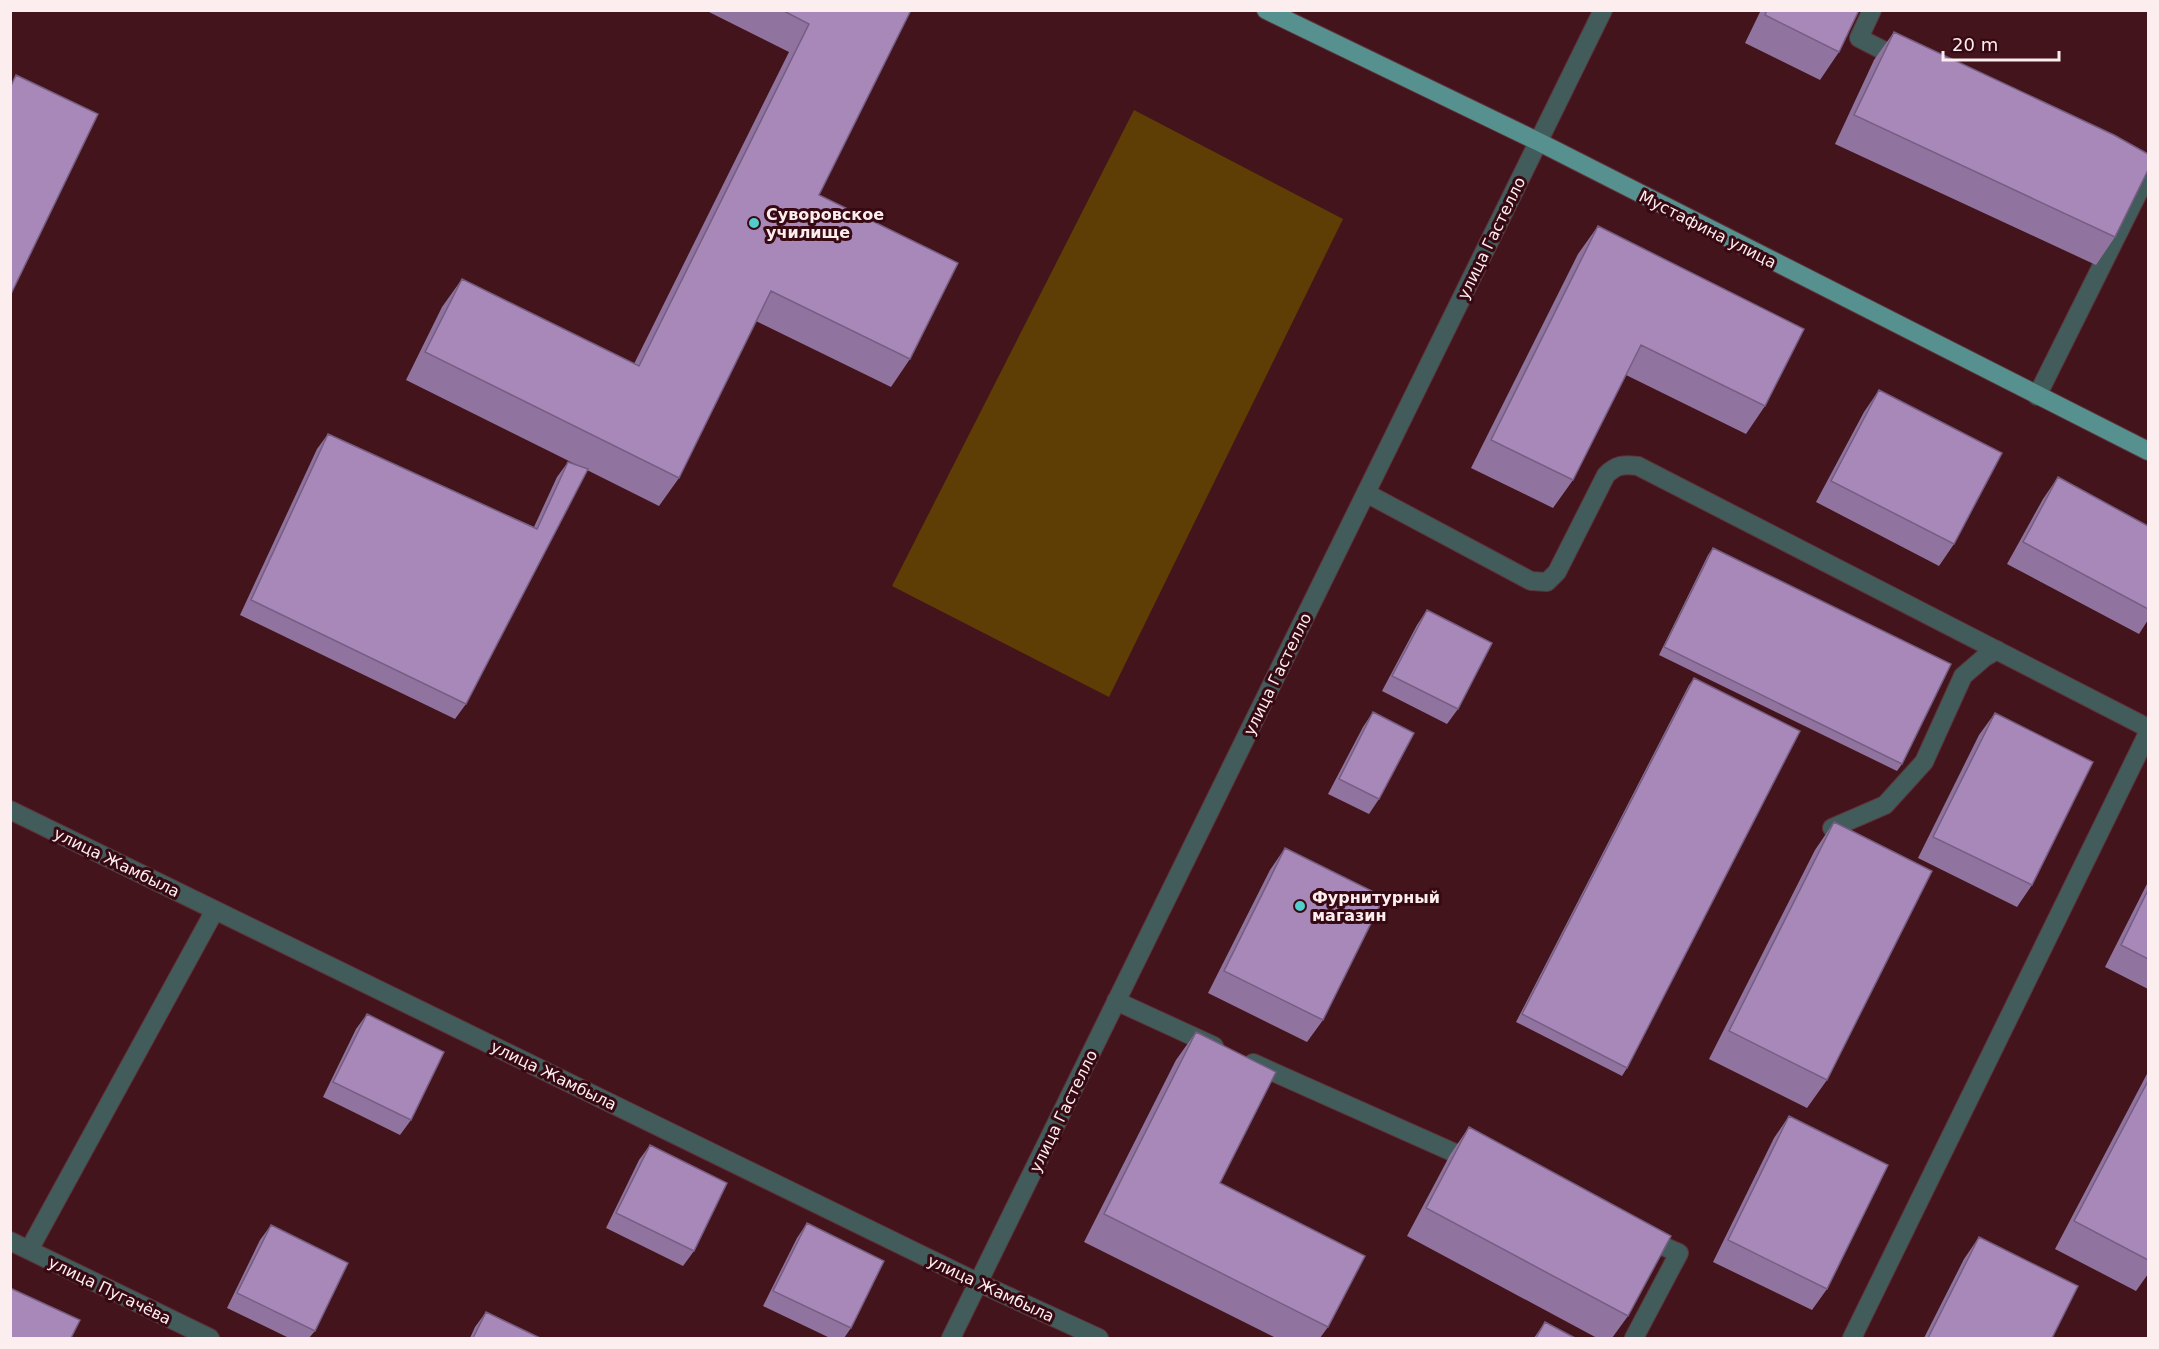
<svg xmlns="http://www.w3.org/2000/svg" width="2159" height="1349" font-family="'DejaVu Sans',sans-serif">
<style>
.green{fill:#5f3e06}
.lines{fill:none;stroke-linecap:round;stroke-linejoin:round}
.minor-casing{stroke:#5d3339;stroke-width:20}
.major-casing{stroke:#5d3339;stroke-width:20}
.minor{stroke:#415c5b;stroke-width:18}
.major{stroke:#569190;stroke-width:18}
.wall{fill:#90749f}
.building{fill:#a887b9;stroke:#765e82;stroke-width:1.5}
.poi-dot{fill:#53cdcb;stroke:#370912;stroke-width:2}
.labels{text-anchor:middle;stroke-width:6;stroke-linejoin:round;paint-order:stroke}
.poi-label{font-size:16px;font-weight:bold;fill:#fceeef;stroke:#370912;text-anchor:start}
.street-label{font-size:16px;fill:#fceeef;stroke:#370912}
</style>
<rect width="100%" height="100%" fill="#43141b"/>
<!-- green -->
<path class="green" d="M1134,110l209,109 -234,478 -217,-111z"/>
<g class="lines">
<defs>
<path id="minor" d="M1872,10l-13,28 43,22
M2037,396l106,-213 -21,-11
M1366,493l165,88 16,1 10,-10 49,-97c10,-10 17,-11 32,-9l510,262
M10,810l969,473 120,55
M1832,828l53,-23 39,-43 39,-86 22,-19 12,-7
M1116,1001l98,45
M1253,1063l222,99
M10,1241l200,97
M29,1250l186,-340
M951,1338l652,-1328
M1634,1338l45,-85 -37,-16
M1852,1338l296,-605"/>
<path id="major" d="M1266,10l273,132 609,309"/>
</defs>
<!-- minor casing -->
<use href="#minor" class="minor-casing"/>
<!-- major casing -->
<use href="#major" class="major-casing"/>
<!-- minor -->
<use href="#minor" class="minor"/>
<!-- major -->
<use href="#major" class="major"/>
</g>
<!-- wall -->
<path class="wall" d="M705,10h206l-92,185 91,164 -19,28 -135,-66 -77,157 -20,28 -72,-36 -121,234 -11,15 -215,-104 77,-166 11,-15 206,93 23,-50 11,-15 11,4 -173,-86 36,-73 20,-28 172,85 155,-312z
M1761,10h98l-20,42 -19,28 -75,-37z
M1894,32l221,205 -19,28 -261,-121 39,-84z
M1598,226l167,180 -19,28 -120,-59 -53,105 -20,28 -82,-40 107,-214z
M1879,390l75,154 -15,22 -123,-64 48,-90z
M2058,477l90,49v94l-9,14 -132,-70 36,-65z
M1713,548l189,216 -5,7 -238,-116 49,-100z
M1427,610l31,99 -11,15 -65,-33 35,-66z
M1694,678l-67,390 -5,8 -106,-54 173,-337z
M1373,712l6,87 -10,15 -41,-20 35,-67z
M1995,713l37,172 -15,22 -99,-49 61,-123z
M1834,822l-7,258 -20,28 -98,-49 106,-209z
M1285,848l38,172 -16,22 -99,-49 62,-123z
M2148,882v107l-43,-22z
M367,1014l44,106 -11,15 -77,-38 33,-68z
M1196,1032l24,151 108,144 -8,11h-44l-192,-96 92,-182z
M2148,1072v202l-12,17 -81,-42z
M1789,1116l38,173 -15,21 -99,-48 61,-124z
M1469,1127l159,189 -16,22h-15l-190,-102 43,-81z
M650,1145l44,106 -11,15 -77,-38 33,-68z
M807,1223l44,105 -7,10h-14l-67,-32 34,-68z
M271,1225l44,106 -6,7h-20l-62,-30 33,-68z
M1979,1237l73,101h-128l40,-79z
M486,1312l54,26h-70l5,-11z
M1545,1322l30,16h-41z"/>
<!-- building -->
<path class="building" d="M782,10h129l-92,185 139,68 -48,96 -139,-68 -92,187 -254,-126 37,-73 177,87 170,-342z
M1767,10h92l-20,42 -74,-37z
M1894,32l220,103 34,19v16l-33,67 -261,-122z
M16,75l82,39 -88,182v-208z
M1598,226l206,103 -39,77 -124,-61 -68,135 -82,-40z
M1879,390l123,63 -48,91 -123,-63z
M328,434l209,95 31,-67 20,7 -122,235 -215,-104z
M2058,477l90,49v83l-125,-67z
M1713,548l238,116 -49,100 -238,-117z
M1427,610l65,33 -34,66 -66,-33z
M1694,678l106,53 -173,337 -105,-54z
M1373,712l41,21 -35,66 -40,-20z
M1995,713l98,49 -61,123 -99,-48z
M1834,822l98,49 -105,209 -98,-49z
M1285,848l99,49 -61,123 -99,-49z
M2148,890v69l-27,-14z
M367,1014l77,38 -33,68 -78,-38z
M1196,1032l80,40 -56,111 145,73 -37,71 -224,-113z
M2148,1081v179l-74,-39z
M1789,1116l99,49 -61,124 -99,-49z
M1469,1127l202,109 -43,80 -202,-108z
M650,1145l77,38 -33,68 -78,-38z
M807,1223l77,38 -33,67 -78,-37z
M271,1225l77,38 -33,68 -78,-38z
M1979,1237l99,49 -26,52h-124z
M10,1288l70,32 -9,18h-61z
M486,1312l54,26h-67z
M1545,1322l30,16h-39z"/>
<!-- markers -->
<g class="poi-dot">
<circle cx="754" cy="223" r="6"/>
<circle cx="1300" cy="906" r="6"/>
</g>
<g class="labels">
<!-- poi labels -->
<g class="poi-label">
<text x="766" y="220">Суворовское<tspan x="766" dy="18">училище</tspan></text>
<text x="1312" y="903">Фурнитурный<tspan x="1312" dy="18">магазин</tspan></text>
</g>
<!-- street labels -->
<g class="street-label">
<text transform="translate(1708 229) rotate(27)" y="6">Мустафина улица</text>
<text transform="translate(1491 238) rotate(-64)" y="6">улица Гастелло</text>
<text transform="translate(1277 674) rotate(-64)" y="6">улица Гастелло</text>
<text transform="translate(117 862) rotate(26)" y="6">улица Жамбыла</text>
<text transform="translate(554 1075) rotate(26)" y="6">улица Жамбыла</text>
<text transform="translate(1063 1111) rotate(-64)" y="6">улица Гастелло</text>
<text transform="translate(991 1288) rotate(25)" y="6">улица Жамбыла</text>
<text transform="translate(110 1290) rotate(26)" y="6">улица Пугачёва</text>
</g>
</g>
<!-- border -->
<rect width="2159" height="1349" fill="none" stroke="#fceeef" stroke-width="24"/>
<!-- scale -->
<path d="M1943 51v9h116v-9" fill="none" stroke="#fceeef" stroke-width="3"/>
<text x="1952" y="51" font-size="18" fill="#fceeef" stroke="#370912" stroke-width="4.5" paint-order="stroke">20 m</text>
</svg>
